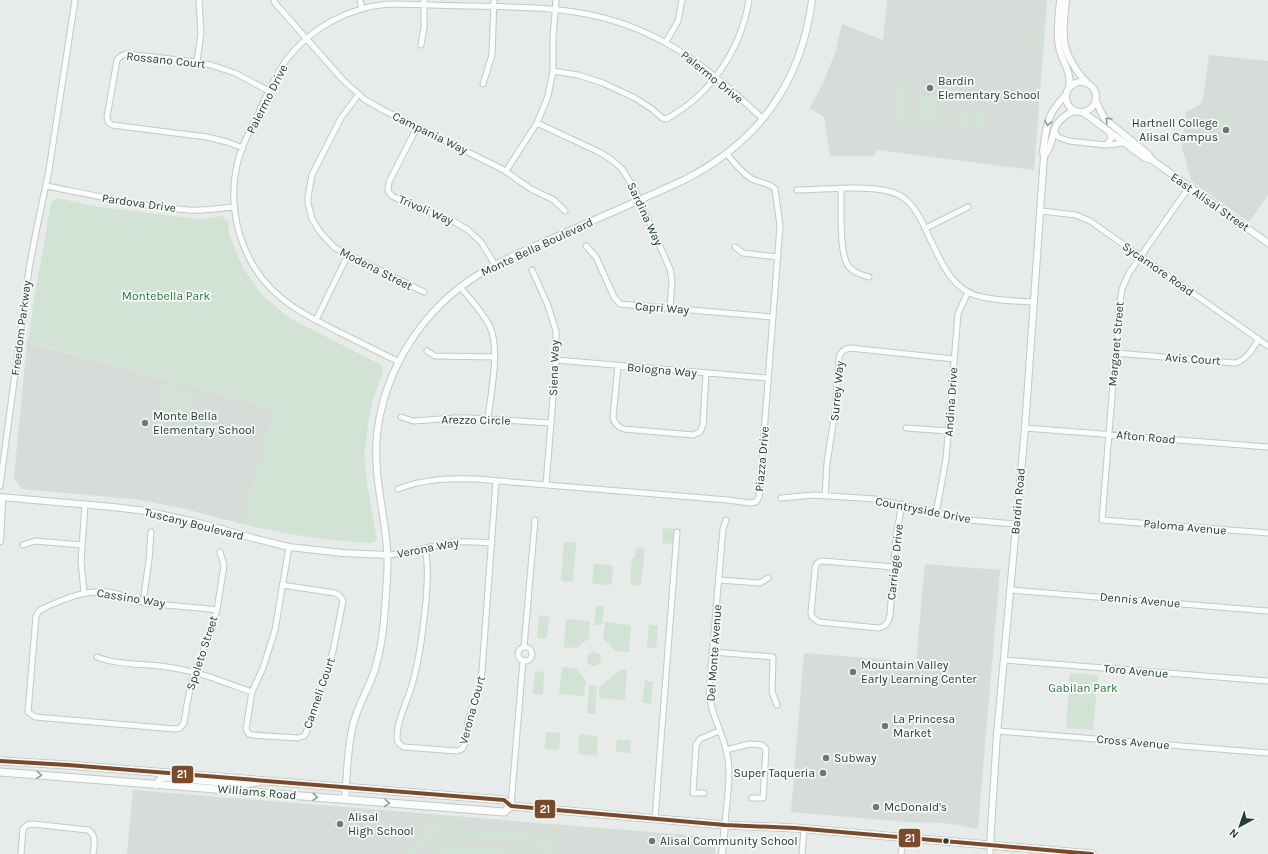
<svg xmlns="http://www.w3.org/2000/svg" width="1268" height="854" font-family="Karla,sans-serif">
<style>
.built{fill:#d6dcd8}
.green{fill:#d2e3d5}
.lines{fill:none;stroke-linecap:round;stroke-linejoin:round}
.minor-casing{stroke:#c4c8c6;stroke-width:7}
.tertiary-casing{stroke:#c4c8c6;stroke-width:8}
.secondary-casing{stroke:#c3c9c6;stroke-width:9}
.minor{stroke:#fbfcfc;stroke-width:5}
.tertiary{stroke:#fbfcfc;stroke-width:6}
.secondary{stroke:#fbfcfc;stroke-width:7}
.bus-1-casing{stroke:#f6faf7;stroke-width:7}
.bus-1{stroke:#7a4b2a;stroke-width:4}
.oneway{stroke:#909d98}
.poi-dot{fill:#6a7b73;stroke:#f6faf7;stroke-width:1.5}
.bus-dot{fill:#263e34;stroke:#f6faf7;stroke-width:1.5}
.labels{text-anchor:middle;stroke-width:3.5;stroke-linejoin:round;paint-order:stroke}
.street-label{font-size:12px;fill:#263e34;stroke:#f6faf7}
.poi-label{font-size:12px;fill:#263e34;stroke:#f6faf7;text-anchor:start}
.park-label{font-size:12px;fill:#327242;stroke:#f6faf7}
.line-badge{stroke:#f6faf7;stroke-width:1.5}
.badge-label{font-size:11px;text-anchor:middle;font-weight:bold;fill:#fff}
</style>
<rect width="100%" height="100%" fill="#e7ebe9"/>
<!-- built -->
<path class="built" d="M887,0h160l-13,170 -157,-20 -3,6h-44l-6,-39 -14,-9 14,-27 11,-28 7,-29 41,16z
M1209,55l59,6v134l-19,27 -57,-40 -10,-34 4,-36 15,-8 3,-10z
M27,342l247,67 -32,115 -60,-16 -49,-9 -111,-10 -8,-11z
M925,564l75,6 -22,257 -3,2 -17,-4 -14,-2 -37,-1 -116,-10 13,-159 112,9z
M133,790l579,47 3,3v14h-588z"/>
<!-- green -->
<path class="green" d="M1045,27l-3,41c-12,-11 -7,-31 3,-41z
M898,87l8,1 -1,18 3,1 -1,12h-10l1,-12h-2z
M918,95l21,2 -3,25 -20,-1z
M958,112h11l-1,16 -11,-1z
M975,113l9,1 -1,14h-9z
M1220,113l9,1 -1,13 -9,-1z
M57,198l41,9 100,12 24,-3 6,5 1,13 14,34 20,28 28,23 89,45 3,7 -10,28 -5,25 -2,22 -2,2 3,36 10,56 -5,3c-44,-2 -87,-9 -130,-19l32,-115 -248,-68 3,-4 4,-32 18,-102z
M163,383l31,9 -6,22 -31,-8z
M663,528l11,1 -1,15 -11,-1z
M564,542h11l1,2 -3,37 -1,1 -9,-1 -2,-1z
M636,547l9,2 -4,37 -10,-1 -1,-2 2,-24 3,-3z
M595,564l16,1 2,2 -1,17 -2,1 -16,-1 -2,-2 2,-17z
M596,606l8,1 -2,18h-8z
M540,615l9,2 -2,21 -1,1 -8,-1 -1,-1 2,-21z
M566,619l24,2 -1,17 -12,10 -13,-1z
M605,622l26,3 -2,27 -14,-1 -12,-13z
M649,624l9,2 -2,22h-8l-1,-2z
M587 659a7 7 0 1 1 14 0a7 7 0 1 1-14 0Z
M562,667l13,1 11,12 -2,16 -25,-2z
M622,669l5,1 -2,30 -26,-2v-11z
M535,671l8,1 1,1 -1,21 -2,1 -8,-1z
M1070,673l28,2 -5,55 -27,-2z
M645,680l8,2 -2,22 -9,-2z
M589,685l8,1 -2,28 -8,-1z
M548,732l11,1 2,1 -2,15 -1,1 -12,-1 -1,-1 1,-15z
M581,734l16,2 1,1 -1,17 -1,2 -17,-2 -1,-1 1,-17z
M617,739l14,2 -1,12 -14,-1z
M423,825l128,11 -1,8h-2l8,10h-9l-7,-7 -10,-5 -87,-7 -16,6 -8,8 -3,5h-8l5,-10 11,-11h-1z
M436,844l98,9v1h-99z"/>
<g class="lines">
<defs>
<path id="minor" d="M274,0l1,3 68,77 21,19 19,11 119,59 29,20 23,11 11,11
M360,0l2,9
M666,42l12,-21 4,-21
M421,45l3,-18v-27
M197,62l4,-29 -2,-33
M553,71l25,4 25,8 32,15 17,11 10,9 4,1c45,-24 75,-70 83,-119
M483,84l9,-29 2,-55
M359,94l-18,24 -29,57 -4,22v6l4,16 8,13 15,16 89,44
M537,123l62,29 13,8 10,9 12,19 36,81 2,12 -2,27
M417,127l-28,55 -1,9 4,5 29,14 32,11 15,9 13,12 14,23
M1054,131l4,6 11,4 37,4 19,-2
M1106,145l5,-6 -2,-8
M243,148l-16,-6 -20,-5 -95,-12 -4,-3 -1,-5 10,-57 4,-4 5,-2 71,8 14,3 24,8 34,18
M506,171l31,-48 11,-27 5,-25v-33l3,-38
M46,186c47,9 94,20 142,24 15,1 31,-2 46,-3
M1189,187l-60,86 -7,16 -3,20 -17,211 166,13
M841,189c1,19 -3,63 8,78 6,6 12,8 20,10
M797,190c27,0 80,-7 102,5 13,7 20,20 26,33 13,26 24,63 57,69 17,4 35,4 52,5
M1041,211l35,4 14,6 178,125
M926,228l42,-21
M586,246l10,11 18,40 6,7 152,13
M735,247l8,6 35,4
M532,270l15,33 9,28v29l-10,125
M460,287c10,12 23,25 30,40 10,22 1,66 -2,91
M316,320l32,-65
M427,351l8,5 60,1
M1116,353l119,10c12,-3 17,-14 24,-24
M556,360l212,18
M399,362c-20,-10 -40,-20 -60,-30 -32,-16 -63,-31 -83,-62 -23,-36 -29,-82 -14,-122 5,-12 11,-24 17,-36 8,-17 16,-37 28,-53 25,-32 61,-51 101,-55 29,0 58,2 87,2 71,2 127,1 191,37 35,19 68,49 97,76
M618,366l-5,51c1,7 5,10 11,12l69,6 7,-3 3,-7 3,-52
M401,417l12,4 42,-3h16l80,5
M906,428l43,3
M1025,428l243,19
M0,486l29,-217 6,-32 14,-67 26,-170
M398,489c25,-10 51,-11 78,-10l252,21 22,3 6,-1 3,-5 21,-271 -5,-37c-5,-6 -15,-6 -23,-10 -10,-6 -18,-16 -25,-25
M825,496l2,-33 8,-52 4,-53c1,-6 5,-9 11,-10l104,11
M781,498l33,-3 61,4 93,21 48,4
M936,513l10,-54 12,-145 10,-22
M23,545l12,-4 47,4
M425,549c4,17 2,34 1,52 -3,28 -6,56 -14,84 -5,17 -15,35 -15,53 0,4 3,7 7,9l53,4 5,-2 3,-5 3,-23 11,-32 3,-18 14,-190
M388,555c24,-2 44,-10 67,-13 12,-1 24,0 37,1
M893,567l-70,-6c-5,0 -8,4 -8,9l-4,43 1,4 7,5 59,6c8,-1 11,-6 12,-13l6,-79 6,-32
M719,580l41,3 8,-5
M282,585l53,8 5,3 3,5 -10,50 -27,82 -2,3 -6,2 -46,-3 -3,-1 -3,-5 6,-37 11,-24 12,-38 14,-83
M1011,590l257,21
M84,593l-3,-32 4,-57
M143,602l6,-42 2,-28
M217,610c-24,-3 -47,-4 -70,-7 -12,-2 -22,-7 -33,-10 -25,-5 -48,5 -70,15l-5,3 -3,5 -8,96 7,5 140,12 5,-1 4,-5 3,-19 5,-24 17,-44 8,-26 7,-45 -4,-13
M524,647l11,-127
M518 654a7 7 0 1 1 14 0a7 7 0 1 1-14 0Z
M712,652l61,5 -1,35 5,13
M97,657c23,9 51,6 76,11 27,4 53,15 79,24
M1004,660l264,21
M998,731l270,22
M726,750l23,-6 13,1 4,4 -3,49h-11
M704,793h-11l3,-48 4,-6 19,-8
M511,806l12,-146
M655,819l22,-287
M725,825c1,-22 7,-50 2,-71 -4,-22 -17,-40 -18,-63l14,-162 3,-9
M21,854l2,-25 4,-4 6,-1 55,6c9,5 6,15 5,24
M802,854l2,-25
M901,854l2,-16
M990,854v-9"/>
<path id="tertiary" d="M1060,0c-1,15 -4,32 -1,47 3,15 13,24 10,41
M1066,0c-4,38 -6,53 21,83
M1066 97a15 15 0 1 1 30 0a15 15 0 1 1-30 0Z
M1096,101l6,13 3,5 43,35 4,6
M1084,113l61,45 7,2 116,83
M1044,156c14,-16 2,-33 30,-45
M0,497l113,10 33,4 57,13 50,14 36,9 54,6 45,2
M0,499l2,3 -2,39
M345,800c2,-25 2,-51 8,-75 5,-20 16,-37 22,-56 9,-29 10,-61 12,-91 4,-49 -15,-94 -10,-143 7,-66 46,-127 104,-162 24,-15 52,-26 79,-38 41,-18 83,-36 124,-55 74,-38 117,-96 128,-180
M990,845l7,-111 28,-306 19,-272 -1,-5c4,-26 3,-36 22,-55
M722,854l3,-29"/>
<path id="secondary" d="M0,761l68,4 436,35 7,6 214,19 70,3 297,26
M0,772l504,40 7,-6
M156,785l6,-8 83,7 13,-2"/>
</defs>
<!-- minor casing -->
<use href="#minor" class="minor-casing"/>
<!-- tertiary casing -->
<use href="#tertiary" class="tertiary-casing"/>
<!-- secondary casing -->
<use href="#secondary" class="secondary-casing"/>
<!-- minor -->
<use href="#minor" class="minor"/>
<!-- tertiary -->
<use href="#tertiary" class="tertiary"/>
<!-- secondary -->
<use href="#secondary" class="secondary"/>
<defs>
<path id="bus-1" d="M0,761l68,4 436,35 7,6 214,19 70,3 297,26"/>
</defs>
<!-- bus-1 casing -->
<use href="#bus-1" class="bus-1-casing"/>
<!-- bus-1 -->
<use href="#bus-1" class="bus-1"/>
</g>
<!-- one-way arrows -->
<defs><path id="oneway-chevron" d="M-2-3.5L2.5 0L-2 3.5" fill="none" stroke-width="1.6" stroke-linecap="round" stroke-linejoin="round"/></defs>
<g class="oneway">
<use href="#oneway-chevron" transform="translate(1108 120) rotate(-136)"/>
<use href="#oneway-chevron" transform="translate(1048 123) rotate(102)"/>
<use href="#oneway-chevron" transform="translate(39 775) rotate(5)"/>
<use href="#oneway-chevron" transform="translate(315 797) rotate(5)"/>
<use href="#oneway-chevron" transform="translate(387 803) rotate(4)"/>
</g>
<!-- markers -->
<g class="poi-dot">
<circle cx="930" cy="88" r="4"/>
<circle cx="1226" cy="130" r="4"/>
<circle cx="145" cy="423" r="4"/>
<circle cx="853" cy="672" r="4"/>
<circle cx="885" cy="726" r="4"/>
<circle cx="826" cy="758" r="4"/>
<circle cx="823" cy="773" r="4"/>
<circle cx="876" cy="807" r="4"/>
<circle cx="340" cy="824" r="4"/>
<circle cx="652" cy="841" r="4"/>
</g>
<circle class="bus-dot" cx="946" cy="841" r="3.5"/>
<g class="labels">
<!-- street labels -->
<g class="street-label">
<text transform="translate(166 60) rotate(6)" y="4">Rossano Court</text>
<text transform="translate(712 77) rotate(39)" y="4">Palermo Drive</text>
<text transform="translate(267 99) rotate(-63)" y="4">Palermo Drive</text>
<text transform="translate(430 133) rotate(26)" y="4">Campania Way</text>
<text transform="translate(1210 202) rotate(35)" y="4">East Alisal Street</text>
<text transform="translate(139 203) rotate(8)" y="4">Pardova Drive</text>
<text transform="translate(426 210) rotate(23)" y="4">Trivoli Way</text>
<text transform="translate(645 214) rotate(65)" y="4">Sardina Way</text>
<text transform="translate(537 247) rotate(-25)" y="4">Monte Bella Boulevard</text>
<text transform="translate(376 269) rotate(27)" y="4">Modena Street</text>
<text transform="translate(1158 269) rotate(35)" y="4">Sycamore Road</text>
<text transform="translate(662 308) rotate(4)" y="4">Capri Way</text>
<text transform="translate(21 328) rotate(-83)" y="4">Freedom Parkway</text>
<text transform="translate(1116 344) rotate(-85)" y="4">Margaret Street</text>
<text transform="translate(1193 359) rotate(4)" y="4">Avis Court</text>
<text transform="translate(554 368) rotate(-88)" y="4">Siena Way</text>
<text transform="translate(662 370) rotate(5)" y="4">Bologna Way</text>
<text transform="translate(837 391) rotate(-85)" y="4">Surrey Way</text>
<text transform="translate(951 402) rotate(-86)" y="4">Andina Drive</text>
<text transform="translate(476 420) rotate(1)" y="4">Arezzo Circle</text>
<text transform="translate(1146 437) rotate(5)" y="4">Afton Road</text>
<text transform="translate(762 459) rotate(-85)" y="4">Piazza Drive</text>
<text transform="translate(1018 501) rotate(-85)" y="4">Bardin Road</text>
<text transform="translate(923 510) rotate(11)" y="4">Countryside Drive</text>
<text transform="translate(194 524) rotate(14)" y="4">Tuscany Boulevard</text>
<text transform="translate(1185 527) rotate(5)" y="4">Paloma Avenue</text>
<text transform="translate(428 548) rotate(-11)" y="4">Verona Way</text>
<text transform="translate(895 562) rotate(-84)" y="4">Carriage Drive</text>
<text transform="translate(131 598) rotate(9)" y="4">Cassino Way</text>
<text transform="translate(1140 600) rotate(5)" y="4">Dennis Avenue</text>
<text transform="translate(202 653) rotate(-72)" y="4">Spoleto Street</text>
<text transform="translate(714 653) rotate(-86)" y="4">Del Monte Avenue</text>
<text transform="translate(1136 671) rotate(5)" y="4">Toro Avenue</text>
<text transform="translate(319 693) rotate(-71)" y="4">Canneli Court</text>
<text transform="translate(472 710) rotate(-75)" y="4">Verona Court</text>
<text transform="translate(1133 742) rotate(5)" y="4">Cross Avenue</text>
<text transform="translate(257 792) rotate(5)" y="4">Williams Road</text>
</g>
<!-- poi labels -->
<g class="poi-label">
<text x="938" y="85">Bardin<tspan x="938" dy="14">Elementary School</tspan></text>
<text x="1218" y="127" text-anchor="end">Hartnell College<tspan x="1218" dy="14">Alisal Campus</tspan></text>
<text x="153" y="420">Monte Bella<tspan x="153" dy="14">Elementary School</tspan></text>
<text x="861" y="669">Mountain Valley<tspan x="861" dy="14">Early Learning Center</tspan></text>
<text x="893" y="723">La Princesa<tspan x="893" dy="14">Market</tspan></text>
<text x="834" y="762">Subway</text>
<text x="815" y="777" text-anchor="end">Super Taqueria</text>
<text x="884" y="811">McDonald's</text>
<text x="348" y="821">Alisal<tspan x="348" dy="14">High School</tspan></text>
<text x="660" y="845">Alisal Community School</text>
</g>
<!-- park labels -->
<g class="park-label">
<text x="166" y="300">Montebella Park</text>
<text x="1083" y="692">Gabilan Park</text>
</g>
</g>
<g class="line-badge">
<rect x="171" y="765" width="23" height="19" rx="4" fill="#7a4b2a"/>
<rect x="534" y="799" width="22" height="20" rx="4" fill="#7a4b2a"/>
<rect x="898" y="828" width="23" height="20" rx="4" fill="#7a4b2a"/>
</g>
<g class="badge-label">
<text x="182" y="778">21</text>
<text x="545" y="813">21</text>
<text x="910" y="842">21</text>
</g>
<!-- north arrow -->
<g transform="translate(1240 826) rotate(220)" stroke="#f6faf7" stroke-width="3" paint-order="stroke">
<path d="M0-3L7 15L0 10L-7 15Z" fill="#263e34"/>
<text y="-6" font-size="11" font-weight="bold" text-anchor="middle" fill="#263e34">N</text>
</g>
</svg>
